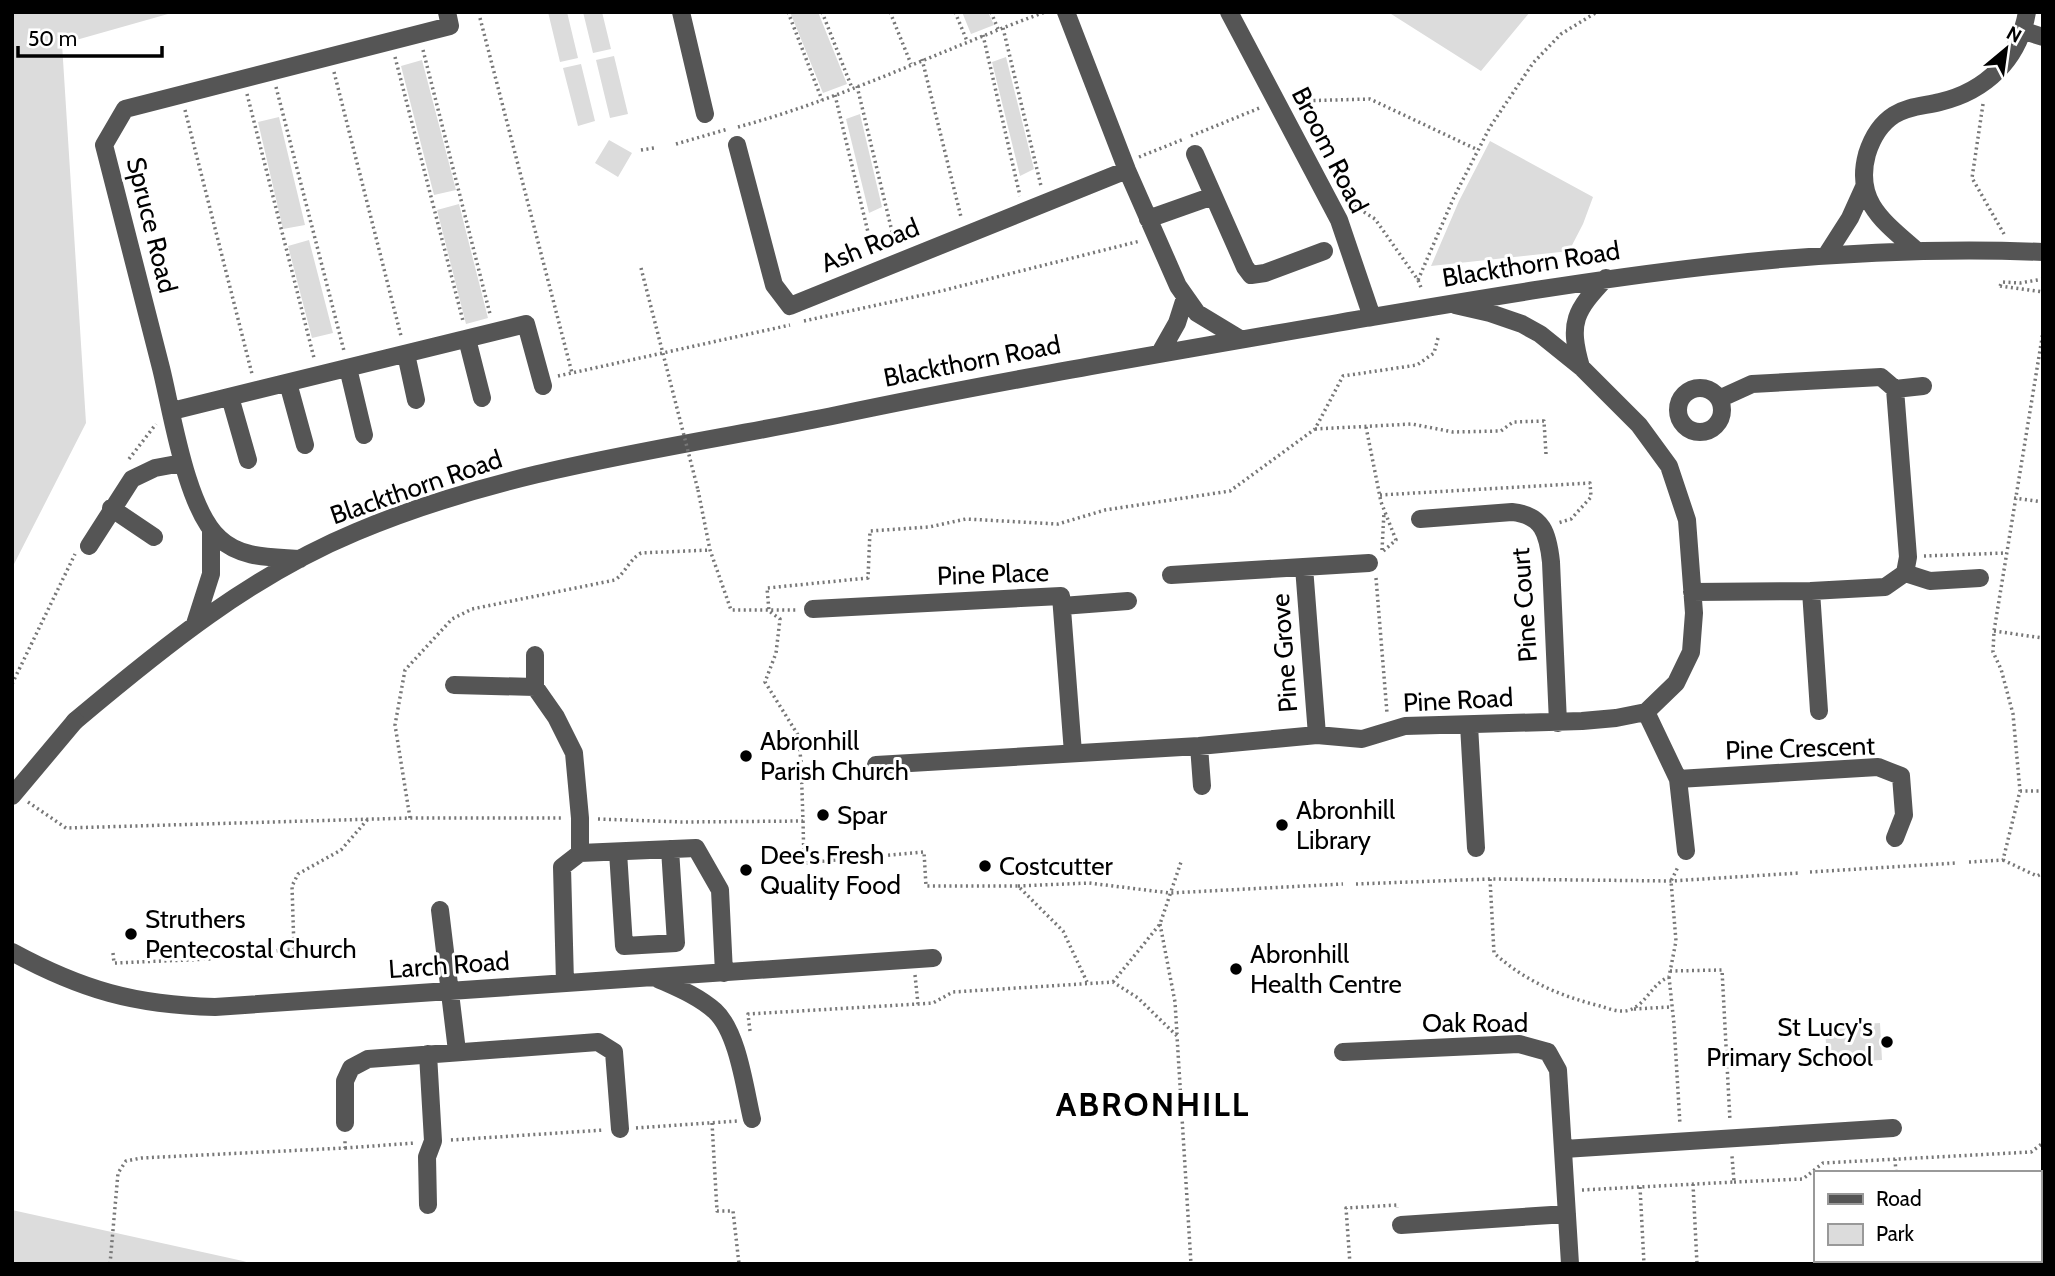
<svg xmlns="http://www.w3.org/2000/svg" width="2055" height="1276" font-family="Cabin,sans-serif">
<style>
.green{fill:#dcdcdc}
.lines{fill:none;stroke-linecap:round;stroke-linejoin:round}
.path{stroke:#777;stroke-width:3.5;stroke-dasharray:2 3.5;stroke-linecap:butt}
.minor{stroke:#555;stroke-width:18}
.path-bridge{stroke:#777;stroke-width:3.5;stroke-dasharray:2 3.5;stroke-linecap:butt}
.minor-bridge{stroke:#555;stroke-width:18}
.poi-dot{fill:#000;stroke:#fff;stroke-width:2.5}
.labels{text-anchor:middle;stroke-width:6;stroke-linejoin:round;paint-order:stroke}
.street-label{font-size:26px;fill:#000;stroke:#fff}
.poi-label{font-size:26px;fill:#000;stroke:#fff;text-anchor:start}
.district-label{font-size:33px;font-weight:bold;letter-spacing:2px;fill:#000;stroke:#fff}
</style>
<rect width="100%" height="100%" fill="#fff"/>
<!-- green -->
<path class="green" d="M12,12h163l-113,32 24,379 -74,145z
M548,12h19l11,46 -18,4z
M583,12h19l9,37 -18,4z
M790,12h28l29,72 -24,9z
M962,12h26l6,13 -23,9z
M1388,12h142l-49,59z
M614,56l14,58 -18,4 -14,-58z
M1006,57l28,112 -14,7 -28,-114z
M422,60l34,130 -22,5 -33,-129z
M581,64l14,57 -17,5 -15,-58z
M860,114l22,93 -13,6 -23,-94z
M279,117l26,108 -22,4 -25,-107z
M609,140l23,13 -14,24 -23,-14z
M1490,141l103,56 -10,27 -14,27 -138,15 28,-65z
M459,204l29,114 -22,6 -29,-114z
M309,240l24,93 -21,5 -24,-92z
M1880,1023l2,37 -55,3 -2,-37z
M12,1210l231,51 10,3h-241z"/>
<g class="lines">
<!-- path -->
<path class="path" d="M788,12l34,88
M822,12l30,76
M890,12l21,52
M955,12l12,29
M991,12l7,17
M480,18l92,355
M1003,28l38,158
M983,35l37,161
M423,50l67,264
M395,57l68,264
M922,59l39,158
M334,72l67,264
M857,86l38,158
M276,87l68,264
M247,94l67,264
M835,95l38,158
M1297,101l73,-2 108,51
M1983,104l-11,74 32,56
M185,110l67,264
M738,127c104,-28 206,-78 307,-115
M1191,136l71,-29
M676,144l52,-15
M641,150l13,-2
M1139,157l45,-18
M1350,203l25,16 43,61 4,10
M1418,280l36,-83 36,-70 43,-64 28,-29 36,-22
M2000,286l2,-4 18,1 23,-4
M2000,286l43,6
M804,321l137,-30 199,-50
M558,376l232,-51
M1366,427l15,75 15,38 -15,13
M1315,429l97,-5 41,8 48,-1 12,-9 31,-1 2,33
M129,459l27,-35
M698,490l12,60 21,60h66
M1380,495l210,-12 1,14 -20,22 -13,4
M2014,498l29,4
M1382,550l2,-38
M1924,556l81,-3
M1376,578l11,135
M1994,631l49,7
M12,684l63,-130
M2020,791h23
M28,802l38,26 344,-10h152
M410,818l-15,-93 10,-55 47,-51 20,-10 143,-29c11,-8 14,-20 26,-27l69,-3
M598,819l84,3 121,-1 -2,-60 -3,-26 -33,-53 11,-29 4,-34 -11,-8 -2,-23 101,-10 2,-47 59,-4 37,-8 92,5 47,-14 125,-19 85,-62 28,-53 74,-11 17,-12 4,-15
M803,821l1,42 120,-11 2,34h92l45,45 24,51
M2003,860l34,16 6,-3
M1969,862l34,-2 17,-69 -7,-77 -12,-45 -8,-17 1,-21 49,-299
M1810,872l146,-9
M1490,879l4,74c31,28 66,43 106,53 10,3 22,8 32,3 15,-7 21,-26 37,-32l7,-36 -5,-60 7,-14
M1356,884l134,-5 181,2 128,-8
M1018,886l71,-3 81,10 173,-9
M1160,924l15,78 2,32
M113,953l1,10 97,-4
M211,957l83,-8 -2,-63 6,-12 43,-24 27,-31
M1670,971l52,-1 8,151
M915,975l3,29
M1669,977l5,47 6,101
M1113,982l47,-58 21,-62
M1634,1009l36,-2
M750,1031l-2,-17 170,-10 15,-1 20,-11 160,-10 25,16 39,38 14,228
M712,1123l5,88h16l6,53
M636,1128l101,-7
M451,1140l153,-10
M345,1148l70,-5
M1895,1159l1,14
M1734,1182l69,-3 20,-16 208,-11 12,-9
M1693,1184l4,80
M1640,1187l4,77
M1582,1190l152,-8 -2,-26
M1901,1260v4
M110,1264l8,-91 8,-12 15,-3 204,-10v-9
M1350,1264l-4,-56 51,-3v3"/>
<!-- minor -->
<path class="minor" d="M681,12l24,102
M1066,12l61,158 51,116 19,27 43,26
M1229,12l110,208 33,97
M2024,31l19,6
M737,145l37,140 16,21 337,-136
M1195,154l50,113 6,8 14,-2 59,-22
M1148,219l65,-23
M1917,251c-33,-29 -63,-49 -50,-97 5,-16 13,-30 27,-39 14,-9 30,-9 46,-13 46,-11 79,-43 87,-90
M1827,254l23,-36 14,-31
M467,339l15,59
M1160,353l17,-30 8,-25
M406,354l10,46
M1581,367c-13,-45 -6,-56 25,-89
M348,368l16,67
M288,383l17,62
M1678 410a22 22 0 1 1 44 0a22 22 0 1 1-44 0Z
M1895,389l28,-3
M230,397l18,63
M172,411l354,-87 17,62
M111,508l43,29
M1420,519l92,-7c31,3 36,22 39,50l7,161
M89,546l43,-67 23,-11 27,-5
M300,559c-28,-2 -59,0 -81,-21 -33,-30 -47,-126 -58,-170 -19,-74 -38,-149 -57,-223l21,-36 325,-83 -3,-14
M1304,567l13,168
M1905,573l25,8 50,-3
M1171,575l198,-12
M1811,591l8,120
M1692,592l119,-1 74,-4 20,-14 3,-16 -13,-168 -14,-12 -129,7 -33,15
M1062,606l66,-5
M813,609l248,-13 12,157
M195,624l16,-50v-44
M535,655v32l21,30 18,36 6,65v35
M454,685l81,2
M1646,712l32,67 8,72
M75,721c87,-73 175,-145 281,-189 154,-65 320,-84 481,-117 176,-37 352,-66 529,-97 225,-38 447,-76 677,-66
M1469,725l7,123
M1199,746l3,40
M876,765l323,-19 118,-11 45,4 43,-13 177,-5 34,-3 30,-6 30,-29 15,-31 3,-39 -7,-93 -18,-54 -30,-41 -58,-58 -41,-33 -18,-10 -32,-11 -35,-8
M1678,779l200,-12 23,9 3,39 -9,23
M618,852l6,94 52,-3 -6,-94
M440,910l17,141
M12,952c70,38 123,53 203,55l718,-49
M658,979c20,9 40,17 57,32 23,21 30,79 37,108
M565,983l-3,-116 18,-14 116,-5 24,42 4,83
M1343,1052l176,-8 29,8 10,18 12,194
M345,1123v-42l6,-13 17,-9 230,-17 16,10 6,77
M1564,1149l329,-21
M428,1205l-1,-48 6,-16 -5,-87
M1401,1225l166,-11"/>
<!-- path-bridge -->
<path class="path-bridge" d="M641,268l57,222"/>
<!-- minor-bridge -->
<path class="minor-bridge" d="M12,796l63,-75"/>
</g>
<!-- markers -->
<g class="poi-dot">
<circle cx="746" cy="756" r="7"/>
<circle cx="823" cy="815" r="7"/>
<circle cx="1282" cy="825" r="7"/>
<circle cx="985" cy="866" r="7"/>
<circle cx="746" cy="870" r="7"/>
<circle cx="131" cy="934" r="7"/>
<circle cx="1236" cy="969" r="7"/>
<circle cx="1887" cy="1042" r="7"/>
</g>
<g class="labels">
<!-- street labels -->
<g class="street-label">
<text transform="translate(1330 150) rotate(63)" y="9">Broom Road</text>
<text transform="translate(152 225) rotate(76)" y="9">Spruce Road</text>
<text transform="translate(870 245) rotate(-22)" y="9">Ash Road</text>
<text transform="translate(1531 264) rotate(-9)" y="9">Blackthorn Road</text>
<text transform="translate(972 361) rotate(-11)" y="9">Blackthorn Road</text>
<text transform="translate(416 487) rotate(-19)" y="9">Blackthorn Road</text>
<text transform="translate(993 574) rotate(-2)" y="9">Pine Place</text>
<text transform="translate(1524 605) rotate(-94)" y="9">Pine Court</text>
<text transform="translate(1284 653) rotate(-94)" y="9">Pine Grove</text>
<text transform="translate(1458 700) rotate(-3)" y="9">Pine Road</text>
<text transform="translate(1800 748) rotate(-2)" y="9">Pine Crescent</text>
<text transform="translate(449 965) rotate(-4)" y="9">Larch Road</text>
<text x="1475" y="1032">Oak Road</text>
</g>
<!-- poi labels -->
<g class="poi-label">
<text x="760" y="750">Abronhill<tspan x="760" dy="30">Parish Church</tspan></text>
<text x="1296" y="819">Abronhill<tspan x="1296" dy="30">Library</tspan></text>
<text x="837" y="824">Spar</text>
<text x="760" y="864">Dee's Fresh<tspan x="760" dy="30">Quality Food</tspan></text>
<text x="999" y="875">Costcutter</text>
<text x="145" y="928">Struthers<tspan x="145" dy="30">Pentecostal Church</tspan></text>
<text x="1250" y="963">Abronhill<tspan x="1250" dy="30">Health Centre</tspan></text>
<text x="1873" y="1036" text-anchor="end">St Lucy's<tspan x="1873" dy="30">Primary School</tspan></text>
</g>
<!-- district labels -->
<g class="district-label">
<text x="1153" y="1116">ABRONHILL</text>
</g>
</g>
<!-- border -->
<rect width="2055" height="1276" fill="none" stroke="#000000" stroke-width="28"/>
<!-- legend -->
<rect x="1814" y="1171" width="228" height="91" fill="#ffffff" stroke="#999999" stroke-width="2"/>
<rect x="1828" y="1194" width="35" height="10" fill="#555555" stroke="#999999" stroke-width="2"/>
<text x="1876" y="1206" font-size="21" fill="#000000">Road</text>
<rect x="1828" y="1224" width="35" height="21" fill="#dcdcdc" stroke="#999999" stroke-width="2"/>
<text x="1876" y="1241" font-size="21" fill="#000000">Park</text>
<!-- north arrow -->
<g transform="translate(2006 49) rotate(29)" stroke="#ffffff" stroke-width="5" paint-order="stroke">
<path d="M0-5L12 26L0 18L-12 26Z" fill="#000000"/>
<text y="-10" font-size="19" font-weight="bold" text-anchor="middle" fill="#000000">N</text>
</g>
<!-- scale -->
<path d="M18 46v10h144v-10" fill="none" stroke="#000000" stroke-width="3.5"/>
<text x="28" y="46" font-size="21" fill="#000000" stroke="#ffffff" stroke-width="5" paint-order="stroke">50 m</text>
</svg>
